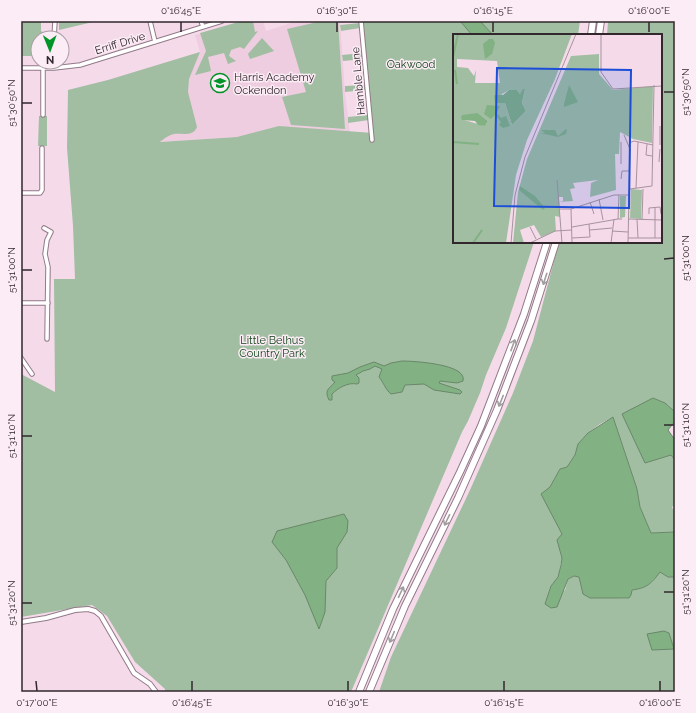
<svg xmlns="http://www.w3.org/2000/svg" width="696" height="713" font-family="Raleway,sans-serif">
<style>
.built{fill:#edcddf}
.green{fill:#a1bea2}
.water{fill:#82b183;stroke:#6a8869}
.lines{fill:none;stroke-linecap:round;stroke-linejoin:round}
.minor-casing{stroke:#927a88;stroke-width:5.5}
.tertiary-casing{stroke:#927a88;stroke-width:6}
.motorway-casing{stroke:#927a88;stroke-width:8}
.minor{stroke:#fff;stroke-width:3.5}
.tertiary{stroke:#fff;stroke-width:4}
.motorway{stroke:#fff;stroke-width:6}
.oneway{stroke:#a29ea0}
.ticks{fill:none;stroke:#31272d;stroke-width:1.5}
.labels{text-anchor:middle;stroke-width:3;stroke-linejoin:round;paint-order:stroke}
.street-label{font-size:11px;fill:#31272d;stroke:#fcecf5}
.park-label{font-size:11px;fill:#073c10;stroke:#fcecf5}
.poi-label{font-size:11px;fill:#31272d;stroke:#fcecf5;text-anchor:start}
.inset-river{fill:none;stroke:#82b183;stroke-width:2}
.inset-road{fill:none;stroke:#a7939e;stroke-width:1}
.view{fill:#1d4ed8;fill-opacity:0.15;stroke:#1d4ed8;stroke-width:2}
.inset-edge{fill:none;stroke:#31272d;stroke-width:2}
.neatline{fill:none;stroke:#31272d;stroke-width:1.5}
.ticks-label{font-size:10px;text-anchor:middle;fill:#31272d}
</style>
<rect width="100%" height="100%" fill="#f5dbea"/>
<!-- built -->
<path class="built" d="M242,21h21l3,10 31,-10h43l5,71 5,42 -49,-1 -142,9 -91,-52 40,-10 92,-28 -5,-17z"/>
<!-- green -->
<path class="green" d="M21,21h20v10l3,2v5h-6v24h11v2h-11l-1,-8h-16z
M59,21h26l1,1 7,-1v1l-34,8z
M242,21h11l2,11 3,-1 -14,18 -4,-2 -9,3 -2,6 7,5 -8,3 -4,-11 -16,4 3,14 -16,4 11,-24 -6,-18z
M322,21h16l7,108 -54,-4 -9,-28 24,-5 -19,-63z
M363,21h97l12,14h-18v207h80l-28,86 -20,47 -6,18 -12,28 -6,11 -111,260h-186v-3l-30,-27 -28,-46 -15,-11 -71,12v-243l34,18 -1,-113h21l-2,-53 -6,-78 1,-58 40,-10 92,-28 -11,27 -1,13 9,35c-4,10 -15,6 -23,7 -5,1 -11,5 -14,8l77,-5 42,-11 94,7z
M480,21h100l-2,14h-85z
M608,21h67v391l-10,-9 -12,-5 18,57 4,5v44l-3,3 3,6v19l-24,1 -11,-26 -3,-18 -24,-72 -13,7 -12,9 -10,11 -3,11 -8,12 -7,2 -10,18 9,39 3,8 -2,16 2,8 -4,19 -7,9 -6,18 20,-14 3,-11 6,-3 5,1 4,17c16,2 30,5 46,4l3,-8c15,-2 19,-6 28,-18l8,5h7v115h-296l12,-35 79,-167 43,-97 20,-52 26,-99h102v-207h-54z
M360,23v5l-19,3 -1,-6z
M262,38l12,13 -24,8 -2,-5z
M363,53l1,6 -21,2 -1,-6z
M365,85v5l-20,2v-6z
M368,115l1,5 -21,3v-6z
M39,116h8v30h-9z"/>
<!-- water -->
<path class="water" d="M460,21h20l13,14h-21z
M402,361c11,0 66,3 61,20l-6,2 -17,-2 -1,2 21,7 2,2 -2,2 -26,-4 -10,-6 -19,1 -3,7 -11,2c-6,-5 -7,-11 -12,-17l3,-8 -7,-3 -5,3 -7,2 -7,4 3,3v5l-2,1c-9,-2 -19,4 -25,10v6h-3c-5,-10 0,-11 6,-18l-3,-2v-4l16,-3 12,-6 14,-5 10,4 7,-3z
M653,398l12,5 10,9v9l-7,9 7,10v20l-4,-5 -26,8 -23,-49z
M613,417l24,72 3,18 11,26 24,-1v45h-7l-8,-5c-9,12 -13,16 -28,18l-1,5 -2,3h-39l-7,-4 -4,-17 -5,-1 -6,3 -11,28 -6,1 -6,-4 6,-18 7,-9 3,-12 1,-7 -5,-18 5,-6 -21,-40 9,-7 10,-18 7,-2 8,-12 3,-11 10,-11z
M344,514l4,7 -1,11 -10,16v20l-11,13 -1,31 -6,17 -14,-34 -19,-35 -14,-18 5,-11z
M664,631l5,2 5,16 -22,1 -5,-16z"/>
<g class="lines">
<defs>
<path id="minor" d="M150,21l5,21
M201,21l2,6
M361,21l11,119
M54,38l1,-17
M21,68h33l26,-3 142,-44
M43,115v-47
M21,193h19l2,-3v-42
M44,228l7,4 -4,8 -2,14 3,13 -1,72
M21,303h27
M21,358l11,16"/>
<path id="tertiary" d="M21,622l25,-4 29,-8 13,-1 7,2 6,5 33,57 16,11 6,8"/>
<path id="motorway" d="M591,35l2,-14
M599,35l2,-14
M359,692l34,-83 67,-137 21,-46 43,-112 23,-72
M369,692l36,-86 53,-108 39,-88 34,-89 25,-79"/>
</defs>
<!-- minor casing -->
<use href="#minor" class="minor-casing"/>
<!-- tertiary casing -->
<use href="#tertiary" class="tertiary-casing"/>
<!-- motorway casing -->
<use href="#motorway" class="motorway-casing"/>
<!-- minor -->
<use href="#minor" class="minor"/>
<!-- tertiary -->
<use href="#tertiary" class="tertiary"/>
<!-- motorway -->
<use href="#motorway" class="motorway"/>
</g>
<!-- one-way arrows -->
<defs><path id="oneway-shaft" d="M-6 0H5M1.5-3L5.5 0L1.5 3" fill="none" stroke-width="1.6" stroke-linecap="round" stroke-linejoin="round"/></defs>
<g class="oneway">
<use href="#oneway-shaft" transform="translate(545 279) rotate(108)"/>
<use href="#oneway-shaft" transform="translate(513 345) rotate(-70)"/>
<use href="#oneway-shaft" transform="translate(501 401) rotate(112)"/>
<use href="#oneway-shaft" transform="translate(447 520) rotate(116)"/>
<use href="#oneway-shaft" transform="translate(401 592) rotate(-65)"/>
<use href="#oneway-shaft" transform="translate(392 637) rotate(113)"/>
</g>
<!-- ticks -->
<path class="ticks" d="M181,22v10M337,22v10M493,22v10M649,22v10M664,92h10M22,103h10M664,259l10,-1M22,270h10M664,425h10M22,436h10M664,592h10M22,603h10M36,681l1,10M192,681v10M348,681v10M504,681v10M660,681v10"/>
<!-- icons -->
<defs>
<symbol id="school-ring" viewBox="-11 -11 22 22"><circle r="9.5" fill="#fcecf5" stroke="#009429" stroke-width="1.5"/><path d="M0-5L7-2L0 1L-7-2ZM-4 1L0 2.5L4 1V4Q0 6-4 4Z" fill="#009429"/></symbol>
</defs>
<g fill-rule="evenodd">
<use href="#school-ring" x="209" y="72" width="22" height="22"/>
</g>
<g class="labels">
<!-- street labels -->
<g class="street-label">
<text transform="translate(120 43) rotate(-17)" y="4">Erriff Drive</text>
<text transform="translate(358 81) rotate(-95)" y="4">Hamble Lane</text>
</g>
<!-- park labels -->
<g class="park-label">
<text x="411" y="68">Oakwood</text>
<text x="272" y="344">Little Belhus<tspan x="272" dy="13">Country Park</tspan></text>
</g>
<!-- poi labels -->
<g class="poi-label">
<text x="234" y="81">Harris Academy<tspan x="234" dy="13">Ockendon</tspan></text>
</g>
</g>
<!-- overview -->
<g transform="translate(453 34)">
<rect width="209" height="209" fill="#f5dbea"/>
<path d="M0,0h119l-17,45 -28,61 -11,35 -10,68h-53zM4,25l40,2 3,22h-25l1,-13 -2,6 -6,-8 -11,-1zM72,55l-3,14 4,8 -14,14 -7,-22h-10l7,-9 7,-4h8l3,4zM25,79l10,8 -3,5 -21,-6zM146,20v20l14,16 40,-4 -1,57 -19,-4 -13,-7 -1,22h-4l1,36 -26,7 1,-14 7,-3 -25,3 2,5 -5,1 3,12 -14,1 4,-1v-4h-4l1,20 -5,-1 1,15 -15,6 -7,-12 -14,5 4,13h-11l5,-51 9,-33 44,-103zM178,155l11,1 -1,29 -11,-1zM167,162h6l-1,21 -5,1z" fill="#a1bea2" fill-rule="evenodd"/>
<path d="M36,5h4l2,4 -3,11 -7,5 -2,-15zM116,51l9,17 -14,5v-3zM70,55h2l-3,14 4,8 -14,14 -7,-22h-10l-1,-8h9l6,-5h8l3,4zM34,71l13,1 -3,7 4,5 5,-2 4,10 -7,2 -4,-3 2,-3 -6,-7 -4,4 -7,-5zM25,79l10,8 -3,5 -7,-1 -3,-4 -13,-1 -1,-2 1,-3zM113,95l1,1 -1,4 -8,3 -18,-4h5l-4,-3h14l3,6zM67,152l15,10 10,12 -2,2 -24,-20z" fill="#82b183"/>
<path class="inset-river" d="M0,23l5,-23M2,36l2,14M0,108l26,2M20,209l9,-13"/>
<path class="inset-road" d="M148,0v38l12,17 49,-3M171,101l6,14 -2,94M168,108v22M176,109l5,-2 19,4M194,110l-1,11 6,1M207,111v-19M206,128l1,-13M168,145l1,-8h8M104,146l5,63M183,154l2,-46M177,155l22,-3 2,-101M166,161l-1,24h4M146,165l4,21M137,168l4,12M202,174v30M107,175h11l43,-14h15M118,175l1,34M196,180v-6l11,-1 1,7M176,185l33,1M184,185l1,19M189,186l1,-31M77,193l6,12M119,193l46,-8M137,196l22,-2M159,197l16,1M119,204l18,-1 -1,-13M175,204h34M58,209l4,-48 10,-38 51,-123M77,209l25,-12 17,-1M158,209l3,-24"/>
<path class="view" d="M44,34l134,2 -2,138 -135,-2z"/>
<rect width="209" height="209" class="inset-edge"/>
</g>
<!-- border -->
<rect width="696" height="713" fill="none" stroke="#fcecf5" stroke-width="44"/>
<!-- north arrow -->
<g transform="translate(50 50) rotate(179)"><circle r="19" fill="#fcecf5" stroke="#ab9da5"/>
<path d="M0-3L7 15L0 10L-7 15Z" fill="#009429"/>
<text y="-6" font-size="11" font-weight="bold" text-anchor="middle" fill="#31272d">N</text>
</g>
<rect x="22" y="22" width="652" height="669" class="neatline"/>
<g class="ticks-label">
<text x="181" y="14">0°16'45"E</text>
<text x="337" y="14">0°16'30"E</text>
<text x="493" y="14">0°16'15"E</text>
<text x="649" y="14">0°16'00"E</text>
<text transform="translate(685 92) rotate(-90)" y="4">51°30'50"N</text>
<text transform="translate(11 103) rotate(-90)" y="4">51°30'50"N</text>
<text transform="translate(685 258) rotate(-90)" y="4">51°31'00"N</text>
<text transform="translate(11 270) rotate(-90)" y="4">51°31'00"N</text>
<text transform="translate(685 425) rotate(-90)" y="4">51°31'10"N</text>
<text transform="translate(11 436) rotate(-90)" y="4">51°31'10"N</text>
<text transform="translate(685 592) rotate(-90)" y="4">51°31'20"N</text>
<text transform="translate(11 603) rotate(-90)" y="4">51°31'20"N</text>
<text x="37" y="706">0°17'00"E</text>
<text x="192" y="706">0°16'45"E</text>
<text x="348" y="706">0°16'30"E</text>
<text x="504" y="706">0°16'15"E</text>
<text x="660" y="706">0°16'00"E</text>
</g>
</svg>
